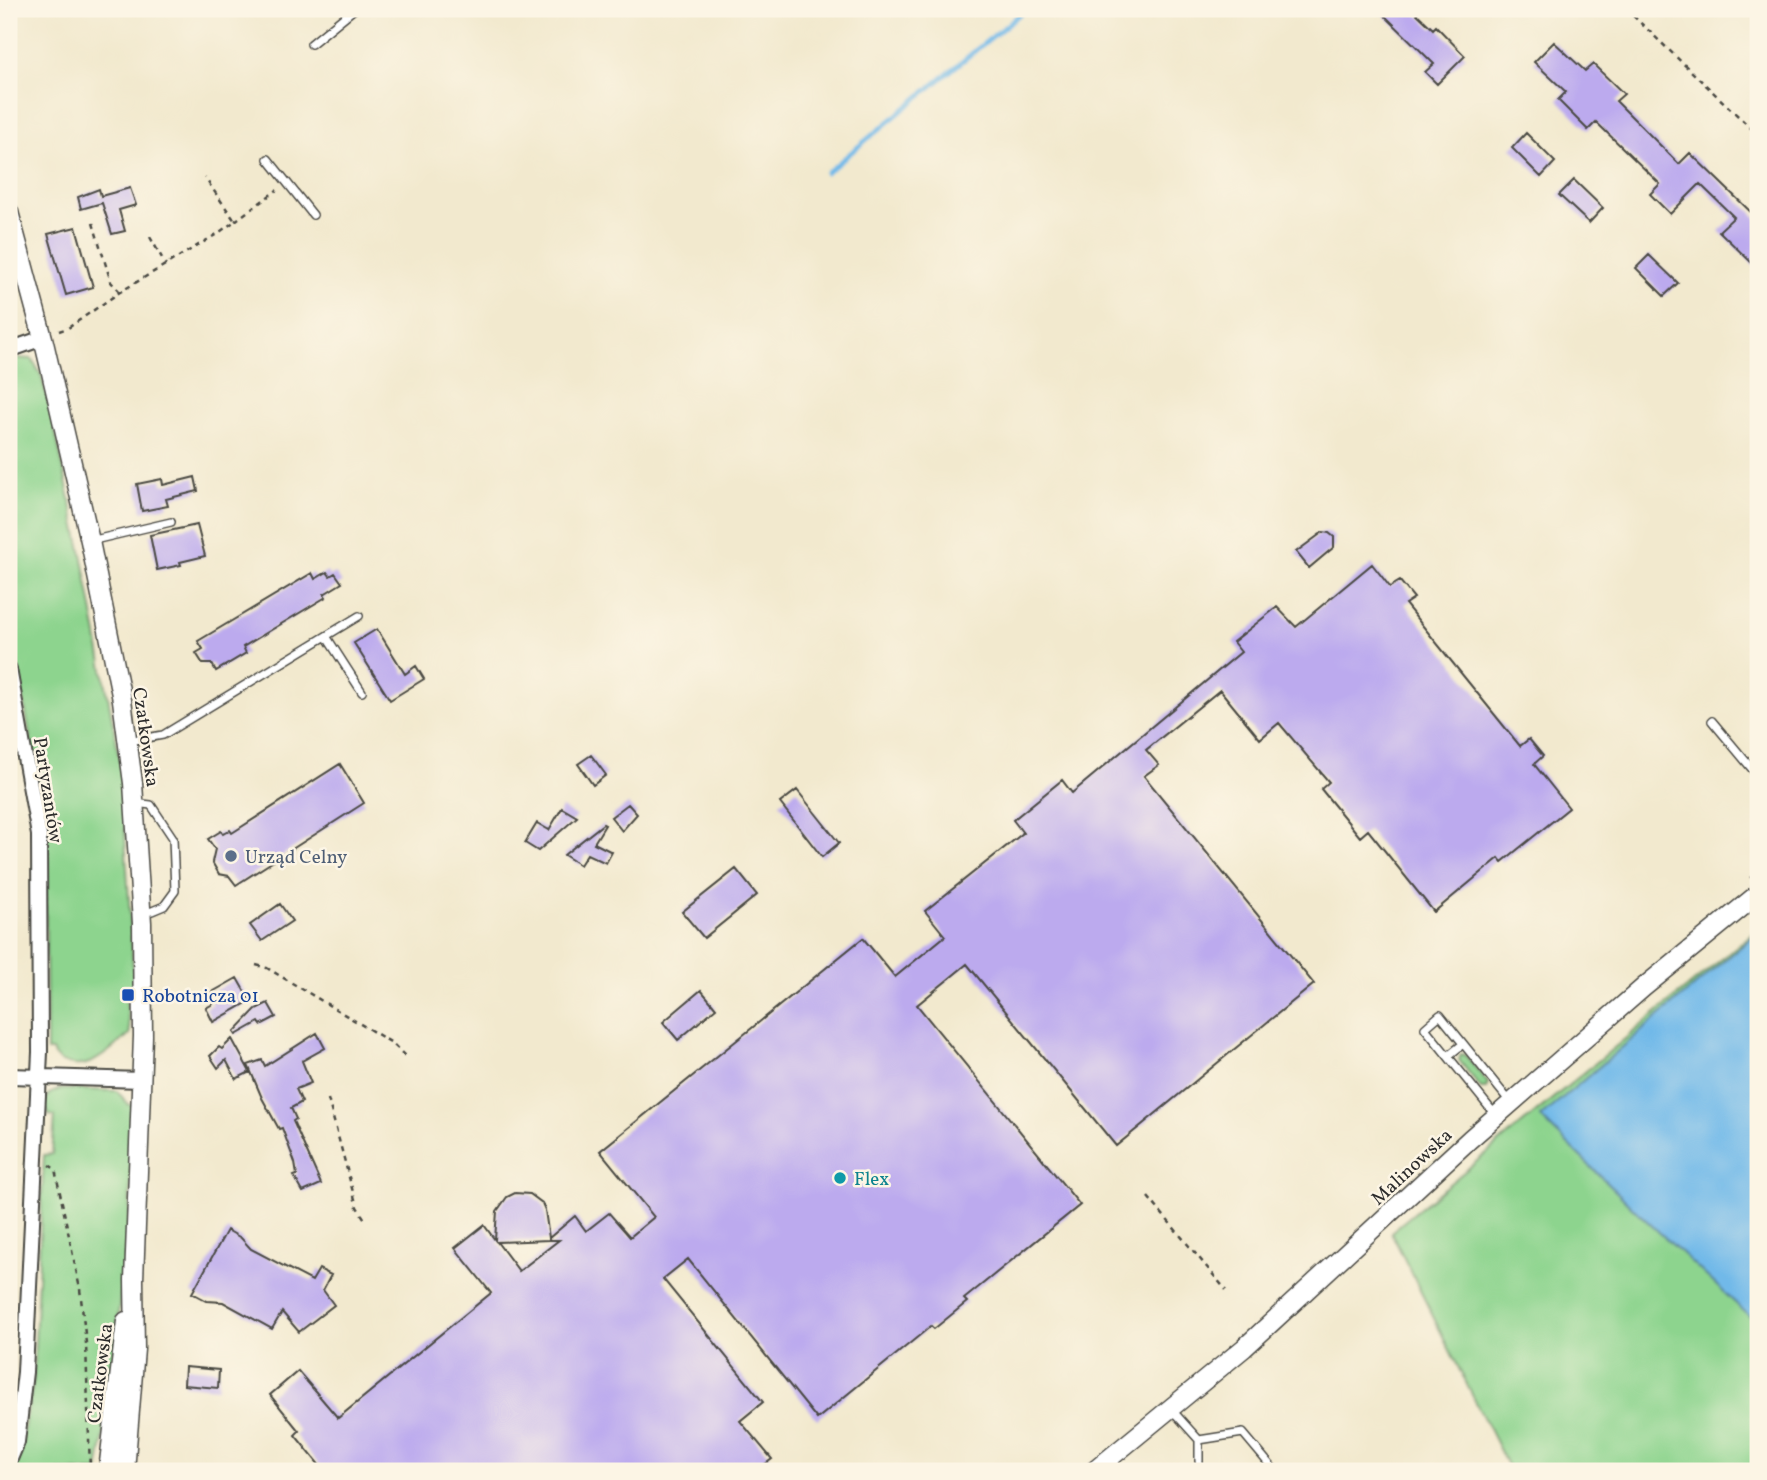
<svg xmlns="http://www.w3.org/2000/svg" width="1767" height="1480" font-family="Vollkorn,serif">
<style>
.green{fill:#8dd48e;stroke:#5c805c;stroke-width:2}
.water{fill:#71b9e9;stroke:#4e728a;stroke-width:2}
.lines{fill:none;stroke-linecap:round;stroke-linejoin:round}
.stream{stroke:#71b9e9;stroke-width:4.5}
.building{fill:#bcaaee;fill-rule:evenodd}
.service-casing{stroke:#494843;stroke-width:10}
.minor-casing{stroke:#494843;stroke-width:18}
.tertiary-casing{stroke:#494843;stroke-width:21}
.path{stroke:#494843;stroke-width:2.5;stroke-dasharray:5 5;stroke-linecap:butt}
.service{stroke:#fff;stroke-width:7}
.minor{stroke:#fff;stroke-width:14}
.tertiary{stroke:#fff;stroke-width:18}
.service-dot{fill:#5c6f8a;stroke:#fcf5e5;stroke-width:2.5}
.transit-dot{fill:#1a4fb4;stroke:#fcf5e5;stroke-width:2.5}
.culture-dot{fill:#0f9aa8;stroke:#fcf5e5;stroke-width:2.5}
.labels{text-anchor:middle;stroke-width:5;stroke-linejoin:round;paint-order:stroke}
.street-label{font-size:19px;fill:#2b2b2b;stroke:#fcf5e5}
.service-label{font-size:19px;fill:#4e5e75;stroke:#fcf5e5;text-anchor:start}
.transit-label{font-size:19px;fill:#164399;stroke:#fcf5e5;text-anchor:start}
.culture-label{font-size:19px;fill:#0d838f;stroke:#fcf5e5;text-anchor:start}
</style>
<rect width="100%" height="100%" fill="#fcf5e5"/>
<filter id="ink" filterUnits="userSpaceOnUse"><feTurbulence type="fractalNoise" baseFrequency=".0143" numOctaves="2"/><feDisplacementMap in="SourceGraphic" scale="14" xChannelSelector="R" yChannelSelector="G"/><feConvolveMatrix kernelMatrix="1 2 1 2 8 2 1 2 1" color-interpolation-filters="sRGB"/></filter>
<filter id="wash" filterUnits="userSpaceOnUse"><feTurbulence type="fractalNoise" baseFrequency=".00686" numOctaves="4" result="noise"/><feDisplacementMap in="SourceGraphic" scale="28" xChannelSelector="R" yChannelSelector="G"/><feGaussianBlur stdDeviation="1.57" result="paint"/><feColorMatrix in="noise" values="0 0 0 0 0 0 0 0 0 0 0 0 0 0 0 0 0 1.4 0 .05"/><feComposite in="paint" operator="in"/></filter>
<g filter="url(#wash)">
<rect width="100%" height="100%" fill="#f2e9ce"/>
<!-- green -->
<path class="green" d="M16,358l16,1 9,16 10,37 32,147 38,209 13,217 -9,4 5,45c-12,9 -25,22 -38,28 -13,6 -35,4 -40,-11h-5l-2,-226 -36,-211v-254z
M1758,929v542h-248l-119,-239z
M1461,1054l4,1 23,28 -2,5h-5l-22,-28z
M60,1089l57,2 12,14h4l-4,118 -26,219 -5,29h-86l7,-20 14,-67 11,-229 8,-1 3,-38 -6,-1 -5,-11 5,-10z"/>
<!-- water -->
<path class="water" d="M1758,932v392l-124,-115 -94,-92z"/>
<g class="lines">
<!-- stream -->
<path class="stream" d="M826,173l200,-164"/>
</g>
<g id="blocks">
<!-- building -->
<path class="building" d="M1378,9h34l21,20 3,-3 29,30 -28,28 -12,-12 9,-8z
M1554,42l31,29 8,-7 31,30 -8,7 63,63 11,-11 68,66v50l-39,-38 15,-14 -34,-33 -30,30 -20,-20 10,-10 -64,-62 -8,8 -30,-30 8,-8 -32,-30z
M1526,133l29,29 -14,15 -29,-29z
M1574,180l29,28 -14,15 -30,-28z
M130,188l6,17 -17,5 6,21 -13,3 -10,-31 -21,6 -3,-12 21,-8 2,7z
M76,227l17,60 -27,8 -18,-61z
M1649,255l29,28 -14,13 -28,-28z
M195,477l3,14 -32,8 2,7 -26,5 -5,-27 25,-5 1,6z
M197,525l8,31 -25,6 1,3 -24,5 -7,-35z
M1323,532l6,1 5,4v10l-25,21 -13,-16z
M1372,564l18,23 10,-6 14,17 -9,6 115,142 9,-7 14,17 -9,8 35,44 -67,54 -3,-4 -65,54 -66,-82 -8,7 -39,-48 8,-7 -50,-59 -19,16 -40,-49 -74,60 13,15 -15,11 170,208 -198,162 -149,-182 -50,41 163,200 -116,94 3,3 -33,27 -3,-3 -114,93 -129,-160 -25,20 100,123 -23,19 32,38 -16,12h-432l-29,-36 4,-4 -29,-36 28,-24 40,47 153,-125 -36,-45 29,-23 11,15 2,-29 10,-14 8,-4 15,1 12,9 3,7 4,28 26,-22 11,15 23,-18 21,24 24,-20 -54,-66 263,-213 32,39 50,-41 -20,-25 98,-78 -10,-13 49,-40 10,13 169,-141 -8,-10 44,-35 19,20zM549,1240h10l-40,31 -22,-29z
M327,572l3,4 5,-3 7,10 -18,11 2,3 -83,50 3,6 -30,18 -4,-7h-9l-7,-11 7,-4 -5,-8 114,-68 3,6z
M377,629l28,45 11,-8 8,13 -34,21 -36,-57z
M591,755l15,20 -13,10 -15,-21z
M340,764l24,39 -128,82 -7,-9 -10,-2 -7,-12 3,-13 -7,-10 13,-8 2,3 7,-4 2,3z
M797,790l42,53 -17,14 -42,-54z
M628,804l9,10 -15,17 -11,-14z
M562,808l15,9 -39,34 -13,-8 12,-20 12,7z
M603,824l2,1 -11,18 18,9 -6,11 -19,-9 -7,11 -16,-10z
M736,869l21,26 -53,43 -22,-26z
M280,904l12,17 -30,20 -12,-16z
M237,978l13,23 -37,21 -7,-14 7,-4 -6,-9z
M701,990l15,18 -38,32 -15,-18z
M268,1003l8,14 -15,8 -2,-3 -23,13 -2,-3 22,-23z
M317,1033l8,15 -23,13 9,22 -15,6 6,13 -11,6 5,11 -3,2 28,63 -18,8 -9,-16 3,-1 -2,-12 -13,-35 -3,1 -17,-31 -14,-33 14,-5 3,6z
M232,1039l18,33 -14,7 -10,-19 -8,8 -8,-12 9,-9 3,2z
M227,1230l14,8 10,11 61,32 7,-12 12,6 -8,15 11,15 -35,27 -17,-20 -10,17 -49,-27 -16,-1 -15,-8z
M185,1367l34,3 -1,18 -34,-3z"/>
</g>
</g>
<g filter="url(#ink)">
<use href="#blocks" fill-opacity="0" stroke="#494843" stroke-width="2"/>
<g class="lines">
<defs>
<path id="service" d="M311,44l43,-35
M268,159l45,56
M90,541l81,-19
M326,636l36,56
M1712,721l46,55
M129,741l34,-6 196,-119
M134,803l17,2 22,33 2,53 -11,15 -12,5 -10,1
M1448,1056l15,-12
M1497,1117l-72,-89 15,-13 71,88
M1171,1409l28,31 44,-7 32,38
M1199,1461v-21"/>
<path id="minor" d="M9,350l34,-12
M9,669l30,166 1,217 -15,320 -8,70 -8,19
M9,1076l133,4"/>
<path id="tertiary" d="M9,212l34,126 47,203 32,159 11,83 9,140 1,113 -9,244 1,69 -10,122
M108,1471l18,-150
M1094,1471l150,-123 226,-209 174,-152 114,-93"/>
</defs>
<!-- service casing -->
<use href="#service" class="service-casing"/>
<!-- minor casing -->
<use href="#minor" class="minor-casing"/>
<!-- tertiary casing -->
<use href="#tertiary" class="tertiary-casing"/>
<!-- path -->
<path class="path" d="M1626,9l132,126
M235,221l42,-31
M93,223l18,59 9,10
M150,237l16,28
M59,331l9,-3 52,-36 97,-58 18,-13 -30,-43
M1750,878l8,-6
M256,965l11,3 125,75 15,15
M328,1099l29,108 9,14
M49,1165l6,4 25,120 6,54 4,128
M1148,1197l78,93"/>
<!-- service -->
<use href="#service" class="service"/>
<!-- minor -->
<use href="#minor" class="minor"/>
<!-- tertiary -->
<use href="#tertiary" class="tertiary"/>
</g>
</g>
<!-- markers -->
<circle class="service-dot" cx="231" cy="856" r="7"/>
<rect class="transit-dot" x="121" y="988" width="14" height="14" rx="3.5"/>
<circle class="culture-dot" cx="840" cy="1178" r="7"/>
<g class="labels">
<!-- street labels -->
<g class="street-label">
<text transform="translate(147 737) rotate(82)" y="7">Czatkowska</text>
<text transform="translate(49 790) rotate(81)" y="7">Partyzantów</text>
<text transform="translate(1411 1166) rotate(-43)" y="7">Malinowska</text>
<text transform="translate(99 1373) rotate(-83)" y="7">Czatkowska</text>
</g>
<!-- service labels -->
<g class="service-label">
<text x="245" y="863">Urząd Celny</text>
</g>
<!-- transit labels -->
<g class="transit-label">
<text x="142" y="1002">Robotnicza 01</text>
</g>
<!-- culture labels -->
<g class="culture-label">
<text x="854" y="1185">Flex</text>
</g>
</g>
<!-- margin -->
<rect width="1767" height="1480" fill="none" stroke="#fcf5e5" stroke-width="35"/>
</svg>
